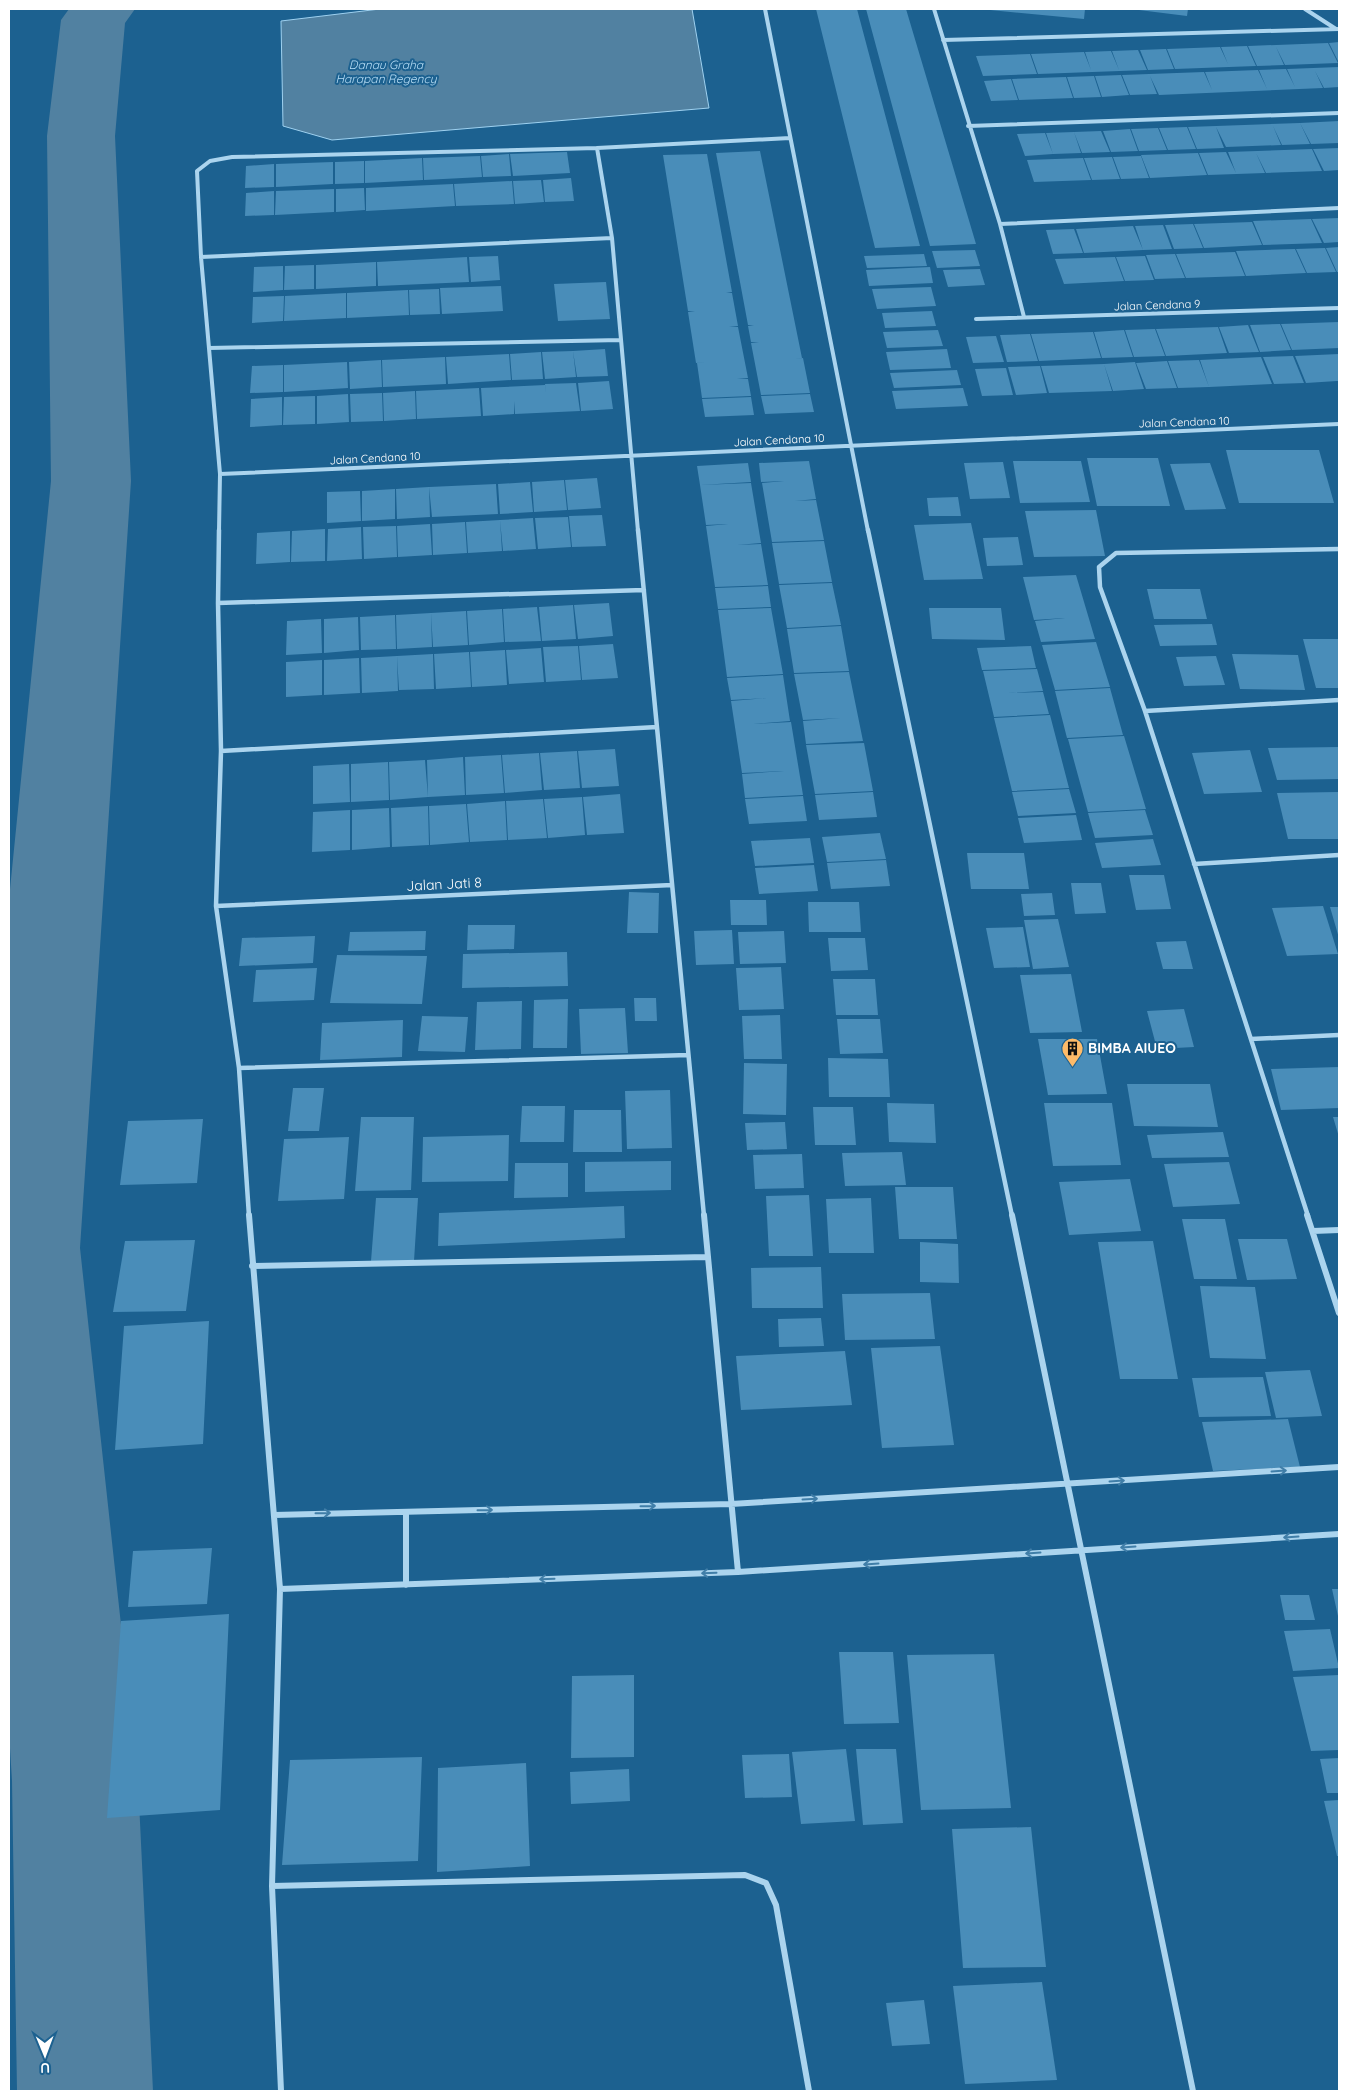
<svg xmlns="http://www.w3.org/2000/svg" width="1348" height="2100" font-family="Quicksand,sans-serif">
<style>
.water{fill:#5181a1;stroke:#9ed1f0}
.lines{fill:none;stroke-linecap:round;stroke-linejoin:round}
.river{fill:#5181a1;fill-rule:evenodd}
.building{fill:#498db9}
.minor-far2{stroke:#abd4ee;stroke-width:4}
.minor-far1{stroke:#abd4ee;stroke-width:4.5}
.minor{stroke:#abd4ee;stroke-width:6}
.oneway{stroke:#407ea8}
.labels{text-anchor:middle;stroke-width:4;stroke-linejoin:round;paint-order:stroke}
.far-street-label{font-size:11px;fill:#fff;stroke:#1c6190}
.far-water-label{font-size:12px;font-style:italic;fill:#b7ddf5;stroke:#1c6190}
.street-label{font-size:14px;fill:#fff;stroke:#1c6190}
.poi-label{font-size:14px;font-weight:bold;fill:#fff;stroke:#1c6190;text-anchor:start}
</style>
<rect width="100%" height="100%" fill="#1c6190"/>
<!-- water -->
<path class="water" d="M380,9h312l17,99 -377,32 -49,-14 -2,-105z"/>
<g class="lines">
<!-- river -->
<path class="river" d="M69,9h66l-10,14 -10,113 16,345 -51,767 58,533 15,310h-136l-5,-310 -3,-49v-833l42,-418 -4,-345 14,-116z"/>
</g>
<!-- building -->
<path class="building" d="M816,9h41l63,237 -45,2z
M866,9h40l70,235 -46,2z
M990,9h95l-1,10 -94,-9z
M1131,9h57l-1,7z
M1339,42v21l-10,-20z
M1328,43l10,20 -53,2 -9,-18 8,18 -27,1 -9,-20z
M1247,46l9,20 -81,3 -8,-20 53,-2 8,17 -7,-17z
M1166,49l8,20 -26,1 -8,-20z
M1138,50l9,20 -109,4 -7,-20 53,-2 7,18 -6,-18 26,-1 8,19 -7,-19z
M1030,54l7,20 -54,2 -7,-20z
M1339,67v20l-15,1 -9,-17 8,17 -164,7 -9,-19 7,18 -27,1 -8,-20 82,-3 8,18 -7,-18 53,-2 9,19 -8,-19 27,-1 9,18 -8,-18z
M1121,75l8,20 -27,2 -7,-21z
M1094,76l7,21 -27,1 -7,-21z
M1066,77l7,21 -54,2 -7,-21z
M1011,79l7,21 -27,1 -7,-20z
M1339,121v22l-28,1 -11,-21z
M1300,123l10,21 -28,1 -9,-19 8,19 -55,2 -10,-20 8,21 -27,1 -9,-22z
M1187,127l9,22 -28,1 -9,-22z
M1158,128l9,22 -28,1 -8,-22z
M1130,129l8,22 -27,1 -8,-21z
M1101,131l9,21 -28,1 -8,-21z
M1074,132l7,21 -28,1 -7,-21z
M1045,133l8,21 -28,2 -8,-22z
M1339,148v22l-15,1 -11,-22z
M1312,149l10,22 -56,2 -10,-20 9,20 -57,2 -9,-22 27,-1 10,21 -8,-21z
M760,151l42,207 -8,1 9,-1 7,35 -49,2 -10,-52 8,-1h-8l-3,-16 6,-1h-6l-32,-172z
M567,152l3,21 -57,3 -3,-22z
M1198,153l9,22 -57,3 -9,-23z
M509,154l2,22 -28,1 -2,-21z
M707,154l25,138 -6,1h6l6,33 -9,1h9l10,51 -11,1h11l3,17 -49,2 -5,-35 11,-1 -12,1 -8,-51 7,-1h-7l-25,-156z
M480,156l2,21 -58,3 -1,-22z
M1141,156l8,22 -28,1 -8,-22z
M1112,157l8,22 -28,1 -8,-22z
M422,158l1,22 -58,3v-22z
M1083,158l8,22 -57,2 -7,-22z
M364,161v22l-29,1v-22z
M333,162v22l-57,3v-23z
M274,164v23l-29,1 1,-22z
M571,178l3,23 -29,1 -2,-22z
M541,180l3,22 -29,2 -2,-23z
M512,181l2,23 -58,2 -2,-22z
M453,184l2,22 -89,5v-23z
M364,188l1,22 -29,2v-23z
M334,189v23l-59,3 1,-24z
M274,191v24l-29,1 1,-23z
M1339,218v24l-15,1 -12,-24z
M1311,219l11,24 -59,2 -10,-24z
M1252,222l10,23 -58,3 -10,-24z
M1193,224l10,24 -29,1 -9,-24z
M1163,225l9,24 -29,1 -8,-24z
M1133,226l10,24 -59,3 -8,-24z
M1074,229l9,24 -30,1 -7,-24z
M1339,247v25h-2l-11,-24z
M1325,248l11,24 -29,1 -11,-24z
M1295,249l11,24 -60,3 -10,-25z
M975,250l5,16 -43,2 -5,-17z
M1235,252l10,24 -59,2 -10,-24z
M924,254l3,12 -60,2 -3,-12z
M1175,254l10,24 -30,1 -9,-24z
M498,256l2,24 -29,2 -2,-25z
M1145,256l9,24 -29,1 -9,-24z
M467,257l2,25 -91,4 -1,-24z
M1115,257l9,24 -60,3 -9,-25z
M376,262v24l-60,3v-24z
M314,265v24l-30,1 1,-24z
M283,266v24l-30,2 1,-25z
M930,267l3,16 -64,3 -3,-16z
M980,269l5,16 -37,2 -5,-17z
M606,282l4,37 -52,2 -4,-37z
M501,286l2,25 -61,3 -2,-26z
M931,287l5,19 -59,3 -5,-20z
M439,289l1,25 -30,1 -1,-25z
M408,290l1,25 -62,3v-25z
M346,293v25l-62,3 1,-25z
M284,296l-1,25 -31,2 1,-26z
M932,311l4,15 -51,2 -3,-15z
M1339,322v26l-47,2 -11,-26z
M1280,324l11,26 -31,2 -10,-27z
M1248,325l11,27 -30,1 -10,-26z
M1218,327l9,26 -61,3 -10,-27z
M1155,329l10,27 -31,1 -9,-27z
M938,330l5,16 -56,2 -4,-16z
M1124,330l9,27 -31,1 -8,-26z
M1093,332l8,26 -62,3 -8,-27z
M1030,334l8,27 -31,1 -7,-27z
M996,336l8,26 -31,1 -7,-26z
M605,349l3,27 -31,1 -4,-26z
M947,349l4,19 -61,2 -4,-18z
M573,351l3,26 -31,2 -3,-27z
M541,352l2,27 -31,1 -2,-26z
M509,354l2,26 -63,4 -2,-27z
M1339,354v27h-2l-31,2 -11,-27z
M1293,356l11,27 -30,1 -11,-27z
M445,357l1,27 -63,3 -1,-27z
M1261,357l11,27 -63,3 -9,-27z
M381,360l1,27 -32,2 -1,-27z
M1199,360l10,27 -31,1 -10,-27z
M1167,361l10,27 -31,1 -10,-26z
M347,362l1,26 -64,4v-27z
M1135,362l9,27 -31,2 -9,-27z
M1104,364l8,27 -63,2 -8,-27z
M283,365v27l-33,1 2,-27z
M1040,366l7,27 -31,2 -8,-28z
M1006,368l7,27 -31,1 -7,-27z
M957,370l4,15 -67,3 -4,-15z
M609,381l4,28 -32,2 -3,-28z
M576,383l4,28 -65,3 -1,-13v13l-31,2 -2,-28 64,-3 1,9 -1,-10z
M479,388l2,28 -64,3 -1,-28z
M963,388l5,18 -72,3 -4,-18z
M415,391l1,28 -32,2 -1,-28z
M382,393l1,28 -32,1 -1,-28z
M348,394l1,28 -32,2v-28z
M810,394l4,18 -49,2 -4,-18z
M315,396v28l-32,1 1,-28z
M282,397v28l-32,2 1,-28z
M751,397l3,18 -49,2 -3,-18z
M1226,450h93l15,53h-95z
M1087,458h71l12,48h-73z
M809,461l7,38 -21,2 21,-1 8,40 -52,2 -10,-59 22,-2 -23,1 -2,-19z
M1013,461h68l9,41 -70,1z
M1003,462l7,36 -40,1 -6,-36z
M748,463l3,19 -51,3 -3,-19z
M1210,463l16,46 -41,1 -15,-46z
M597,478l4,30 -33,2 -3,-30z
M564,480l3,30 -33,2 -2,-30z
M530,482l3,30 -33,2 -2,-30z
M751,483l10,60 -24,2 24,-1 7,41 -53,2 -9,-61 22,-2 -22,1 -6,-40z
M496,484l2,30 -66,3 -3,-30z
M429,487l1,30 -33,2 -1,-30z
M395,489v30l-33,2v-30z
M360,491l1,30 -34,2v-31z
M958,497l3,19h-32l-2,-18z
M1096,510l9,46 -71,1 -9,-46z
M602,515l4,31 -34,1 -3,-31z
M568,517l3,30 -33,2 -3,-31z
M533,518l3,31 -33,2 -3,-31z
M500,520l2,31 -34,2 -2,-31z
M465,522l2,31 -34,2 -1,-31z
M971,523l12,56 -59,1 -10,-55z
M430,524l2,31 -34,2 -1,-31z
M396,526l1,31 -33,2 -1,-32z
M361,527l1,32 -35,2 1,-32z
M325,529v32l-34,1 1,-31z
M290,531v31l-34,2 1,-31z
M1018,537l5,28 -36,1 -4,-28z
M824,541l8,41 -53,2 -7,-41z
M1076,575l19,64 -54,3 -6,-21 30,-3 -31,2 -11,-43z
M832,583l9,42 -54,3 -8,-43z
M768,586l3,21 -53,2 -3,-21z
M1147,589h53l7,30h-53z
M609,603l4,33 -35,3 -4,-34z
M573,605l3,34 -34,2 -3,-34z
M537,607l4,34 -36,1 -2,-33z
M771,608l12,66 -56,3 -9,-67z
M929,608h72l4,32 -73,-1z
M502,609l2,33 -35,3 -2,-34z
M466,611l2,34 -35,2 -2,-34z
M431,613l1,34 -35,2 -1,-34z
M395,615l1,34 -35,1 -1,-33z
M358,617l1,33 -35,3v-34z
M321,619l1,34 -36,2 1,-34z
M1212,624l5,21 -57,1 -6,-21z
M841,626l8,45 -55,2 -7,-44z
M1303,639h36v49h-23z
M1096,642l14,45 -55,3 -13,-45z
M613,644l5,34 -36,2 -3,-34z
M578,646l3,34 -35,2 -3,-35z
M1031,646l5,22 -54,2 -5,-22z
M541,648l3,34 -35,2 -3,-34z
M505,650l2,35 -35,2 -2,-35z
M469,652l2,35 -35,2 -2,-35z
M433,654l1,35 -35,1 -2,-34z
M1232,654l66,1 7,35 -65,-1z
M397,656l1,35 -36,2 -1,-35z
M1216,656l9,29 -41,1 -8,-29z
M359,658l1,35 -36,2v-35z
M322,660v35l-36,2v-35z
M1037,669l6,22 -36,2 36,-1 6,22 -55,3 -11,-46z
M849,672l14,69 -57,3 -3,-23 38,-3 -38,2 -9,-46z
M783,675l7,46 -37,3 38,-2 12,73 -58,3 -3,-24 42,-3 -42,2 -11,-72 36,-3 -36,2 -4,-22z
M1110,688l13,47 -56,3 -12,-47z
M1050,715l19,73 -57,3 -18,-73z
M1124,736l22,73 -58,3 -20,-73z
M864,743l9,48 -58,3 -9,-49z
M1339,747v32l-62,1 -9,-32z
M615,749l4,37 -37,2 -4,-37z
M1250,750l12,42 -58,2 -12,-41z
M577,751l3,37 -36,2 -4,-37z
M539,753l3,37 -37,3 -3,-38z
M501,755l3,38 -38,2 -1,-38z
M463,757l2,38 -37,2 -1,-37z
M425,760l3,37 -38,3 -1,-38z
M388,762l1,38 -38,2v-38z
M349,764l1,38 -37,2v-38z
M1069,789l7,24 -58,3 -6,-24z
M873,792l4,25 -58,3 -4,-25z
M1338,792l1,47h-51l-11,-46z
M620,794l4,39 -37,2 -4,-38z
M803,796l4,25 -58,3 -4,-25z
M582,797l3,38 -37,3 -4,-39z
M543,799l4,39 -39,2 -2,-39z
M505,801l2,39 -37,2 -3,-38z
M466,804l3,38 -39,3 -1,-39z
M428,806l1,39 -37,2 -1,-39z
M389,808l1,39 -38,3v-40z
M350,810v40l-38,2 1,-40z
M1145,810l8,25 -58,3 -7,-25z
M1076,815l6,25 -58,3 -6,-25z
M880,833l6,26 -59,3 -5,-25z
M810,838l4,25 -59,3 -4,-25z
M1153,839l8,26 -59,3 -7,-25z
M967,853h57l5,36h-58z
M886,860l4,26 -59,3 -4,-26z
M814,865l4,26 -59,3 -4,-26z
M1129,875h35l7,34 -35,1z
M1071,883h30l5,30 -31,1z
M629,892l30,1 -1,40h-31z
M1052,893l3,22 -31,1 -3,-22z
M730,900h36l1,25h-36z
M808,902h51l2,30h-52z
M1323,906l15,48 -51,2 -15,-48z
M1330,907h9v31z
M1058,919l11,48 -36,2 -9,-49z
M468,925h47l-1,24 -47,1z
M1023,927l7,40 -36,1 -8,-40z
M732,930l2,34 -38,1 -2,-34z
M426,931l-1,19 -77,1 2,-19z
M784,931l2,32 -46,1 -2,-32z
M315,936l-2,27 -74,3 3,-28z
M828,938h37l3,32 -37,1z
M1186,941l7,28h-30l-7,-27z
M567,952l1,34 -106,2 1,-34z
M337,955l90,1 -5,48 -92,-1z
M781,967l3,42 -45,1 -3,-42z
M317,968l-3,32 -61,2 3,-32z
M1071,974l11,58 -52,1 -10,-58z
M833,979h42l3,36h-42z
M634,998h22l1,23h-22z
M568,999l-1,49h-34l1,-48z
M522,1001l-1,48 -46,1 2,-48z
M625,1008l3,45 -47,1 -2,-45z
M1184,1009l10,38 -37,2 -10,-38z
M780,1015l2,44h-38l-2,-43z
M422,1016l46,1 -3,35 -47,-1z
M837,1019h43l3,34 -43,1z
M403,1020l-1,37 -82,3 2,-37z
M1038,1039h59l10,55 -59,1z
M828,1058l60,1 2,38h-61z
M744,1063l43,1 -1,51 -43,-1z
M1339,1067v41l-58,2 -10,-41z
M1127,1084h83l8,43 -84,-1z
M293,1088h31l-5,43h-31z
M670,1090l2,58 -45,1 -2,-58z
M887,1103l47,1 2,39 -47,-1z
M1044,1103h68l9,62 -68,1z
M522,1106h43l-1,36h-44z
M813,1107h40l3,38h-41z
M574,1110h47l1,42h-49z
M361,1117h53l-3,73 -56,1z
M1333,1117h6v20z
M203,1119l-6,64 -77,2 8,-64z
M785,1122l2,27 -40,1 -2,-27z
M1223,1132l6,25 -77,1 -5,-23z
M509,1135l-1,46 -86,1 1,-45z
M349,1137l-5,62 -66,2 6,-62z
M902,1152l4,33 -61,1 -3,-33z
M802,1154l2,34 -49,1 -2,-34z
M671,1161v29l-86,2v-30z
M1229,1162l11,42 -67,3 -9,-43z
M515,1163h53v34l-54,1z
M1130,1179l11,52 -72,4 -10,-53z
M895,1187h58l4,52h-58z
M809,1195l4,61h-44l-3,-60z
M376,1198h42l-4,63h-43z
M871,1198l3,55h-45l-3,-54z
M624,1206l1,32 -187,8 1,-33z
M1182,1219h43l12,60h-43z
M1238,1239h49l10,40 -50,1z
M195,1240l-9,71 -73,1 12,-71z
M1153,1241l25,138h-58l-22,-137z
M920,1242l38,2 1,39 -39,-1z
M821,1267l2,41h-71l-1,-40z
M1200,1286l55,1 11,72 -56,-1z
M930,1293l5,46 -90,1 -3,-46z
M821,1318l3,28 -45,1 -1,-28z
M209,1321l-6,123 -88,6 9,-124z
M940,1346l14,99 -72,3 -11,-100z
M845,1351l7,54 -111,5 -5,-54z
M1310,1370l12,46 -46,2 -11,-46z
M1263,1377l8,39 -72,1 -7,-39z
M1288,1419l12,48 -87,4 -11,-49z
M212,1548l-5,56 -79,3 5,-56z
M1332,1589h7v27h-1z
M1280,1595h29l6,25h-30z
M229,1614l-9,196 -113,8 14,-197z
M1330,1629l9,39 -46,3 -9,-40z
M839,1652h54l6,71 -55,1z
M994,1654l17,154 -90,2 -14,-155z
M634,1675v82l-63,1 1,-82z
M1339,1675v75l-28,1 -18,-74z
M846,1749l9,72 -54,3 -9,-72z
M856,1749h40l7,74 -40,2z
M789,1754l3,43 -47,1 -3,-43z
M422,1757l-4,104 -136,4 8,-105z
M1339,1758v35h-12l-7,-34z
M526,1763l4,103 -93,6 1,-104z
M629,1769l1,32 -59,3 -1,-32z
M1339,1800v56h-2l-13,-55z
M1031,1827l15,140 -83,1 -11,-139z
M1042,1982l15,98 -92,4 -12,-98z
M924,2000l6,44 -38,2 -6,-43z"/>
<g class="lines">
<!-- minor-far2 -->
<path class="minor-far2" d="M765,9l103,522
M934,9l66,215 24,93
M1305,9l31,20
M943,40l396,-11
M968,126l371,-13
M597,148l15,90 26,293
M1000,224l339,-16
M201,257l411,-19
M976,319l363,-11
M209,348l412,-8
M220,474l1119,-50
M219,531l1,-57 -19,-217 -4,-86 13,-10 22,-4 365,-9 193,-10"/>
<!-- minor-far1 -->
<path class="minor-far1" d="M219,530l-1,73 3,148 -5,155 23,162 10,148
M638,530l66,686
M868,530l144,686
M218,603l426,-13
M1145,711l194,-11
M221,751l436,-24
M1194,864l145,-9
M216,906l456,-21
M1251,1039l88,-4
M239,1068l449,-13
M1308,1216l-163,-505 -45,-124 -1,-20 17,-14 223,-4"/>
<!-- minor -->
<path class="minor" d="M249,1215l31,374 -8,297 9,205
M704,1215l34,357
M1012,1215l181,876
M1307,1215l32,98
M1313,1231l26,-1
M252,1266l455,-9
M406,1512v73
M274,1515l457,-11 608,-37
M280,1589l458,-17 601,-38
M272,1886l473,-11 21,8 10,22 33,186"/>
</g>
<!-- one-way arrows -->
<defs><path id="oneway-shaft" d="M-6 0H5M1.5-3L5.5 0L1.5 3" fill="none" stroke-width="1.6" stroke-linecap="round" stroke-linejoin="round" transform="scale(1.25)"/></defs>
<g class="oneway">
<use href="#oneway-shaft" transform="translate(1279 1471) rotate(-4)"/>
<use href="#oneway-shaft" transform="translate(1117 1481) rotate(-4)"/>
<use href="#oneway-shaft" transform="translate(810 1499) rotate(-3)"/>
<use href="#oneway-shaft" transform="translate(648 1506) rotate(-1)"/>
<use href="#oneway-shaft" transform="translate(485 1510) rotate(-1)"/>
<use href="#oneway-shaft" transform="translate(323 1513) rotate(-1)"/>
<use href="#oneway-shaft" transform="translate(1291 1537) rotate(176)"/>
<use href="#oneway-shaft" transform="translate(1128 1547) rotate(176)"/>
<use href="#oneway-shaft" transform="translate(1033 1553) rotate(176)"/>
<use href="#oneway-shaft" transform="translate(871 1564) rotate(176)"/>
<use href="#oneway-shaft" transform="translate(709 1573) rotate(178)"/>
<use href="#oneway-shaft" transform="translate(547 1579) rotate(178)"/>
</g>
<!-- icons -->
<defs>
<symbol id="building-pin" viewBox="-11 -11 22 30"><path d="M0 17L-7.5 6A9.5 9.5 0 1 1 7.5 6Z" fill="#febb69" stroke="#1c6190"/><path d="M-4-6H4V6H1V3H-1V6H-4ZM-2.5-4.3h1.7v1.8h-1.7ZM.8-4.3h1.7v1.8H.8ZM-2.5-1h1.7V.8h-1.7ZM.8-1h1.7V.8H.8Z" fill="#111"/></symbol>
</defs>
<g fill-rule="evenodd">
<use href="#building-pin" x="1060" y="1036" width="25" height="34"/>
</g>
<g class="labels">
<!-- far-street labels -->
<g class="far-street-label">
<text transform="translate(1157 305) rotate(-2)" y="4">Jalan Cendana 9</text>
<text transform="translate(1184 422) rotate(-2)" y="4">Jalan Cendana 10</text>
<text transform="translate(779 440) rotate(-3)" y="4">Jalan Cendana 10</text>
<text transform="translate(375 458) rotate(-3)" y="4">Jalan Cendana 10</text>
</g>
<!-- far-water labels -->
<g class="far-water-label">
<text x="386" y="69">Danau Graha<tspan x="386" dy="14">Harapan Regency</tspan></text>
</g>
<!-- street labels -->
<g class="street-label">
<text transform="translate(444 884) rotate(-3)" y="5">Jalan Jati 8</text>
</g>
<!-- poi labels -->
<g class="poi-label">
<text x="1088" y="1053">BIMBA AIUEO</text>
</g>
</g>
<!-- border -->
<rect width="1348" height="2100" fill="none" stroke="#ffffff" stroke-width="20"/>
<!-- north arrow -->
<g transform="translate(45 2055) rotate(179)" stroke="#1c6190" stroke-width="4" paint-order="stroke">
<path d="M0-4L9 19L0 12L-9 19Z" fill="#ffffff"/>
<text y="-8" font-size="14" font-weight="bold" text-anchor="middle" fill="#ffffff">U</text>
</g>
</svg>
